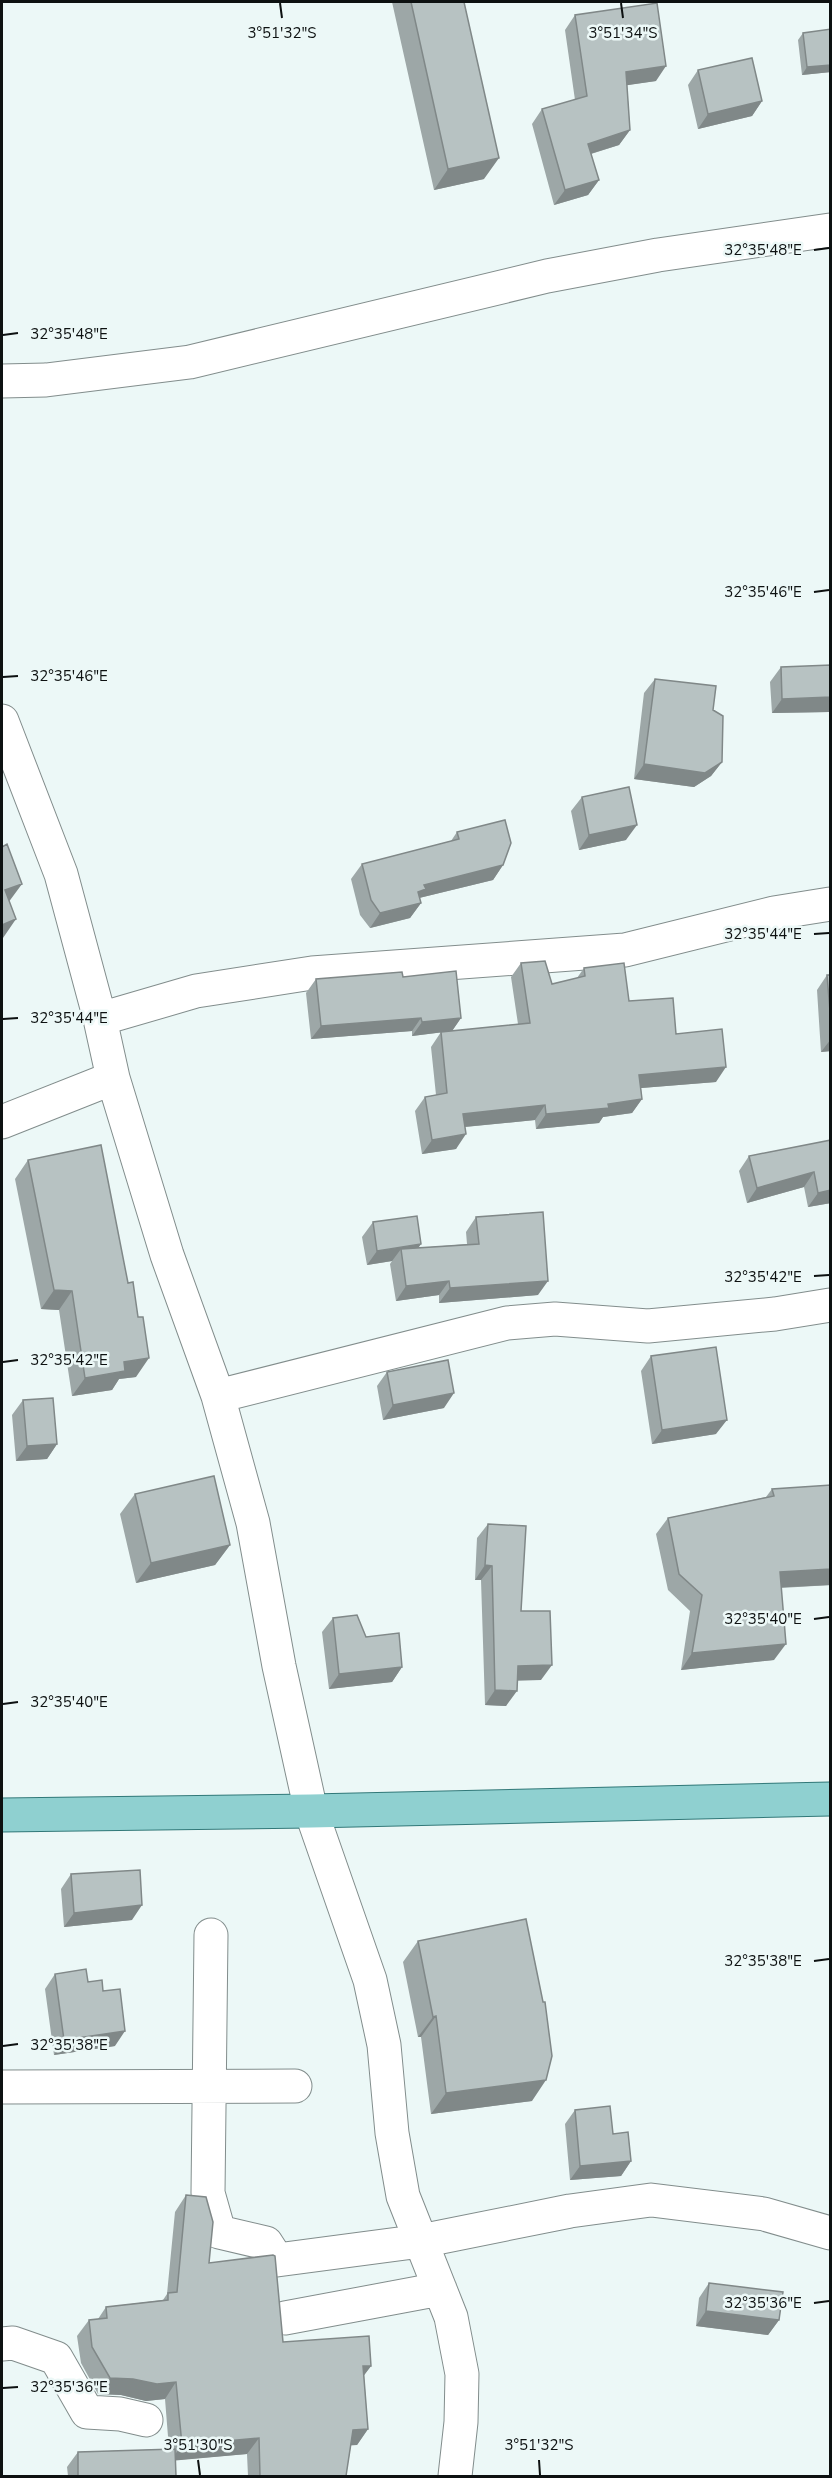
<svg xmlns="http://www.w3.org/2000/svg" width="832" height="2478" font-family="'Nunito Sans',sans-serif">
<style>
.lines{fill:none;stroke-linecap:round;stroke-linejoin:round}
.minor-casing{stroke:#828d8c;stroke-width:35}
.major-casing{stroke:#317878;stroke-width:35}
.minor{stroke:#fff;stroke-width:33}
.major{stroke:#8fd0d0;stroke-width:33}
.wall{fill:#9da7a7}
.shaded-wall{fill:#808888}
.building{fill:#b7c2c2;stroke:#808888;stroke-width:1.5}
.ticks{fill:none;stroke:#0d1111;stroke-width:2}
.ticks-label{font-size:15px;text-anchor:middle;fill:#0d1111;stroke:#ecf8f7;stroke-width:5;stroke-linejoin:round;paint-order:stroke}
</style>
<rect width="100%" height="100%" fill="#ecf8f7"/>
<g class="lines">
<defs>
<path id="minor" d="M2,381l44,-1 144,-18 357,-86 111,-21 172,-25
M2,721l59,153 39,145 13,59 54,177 51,141 35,127 26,143 32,145 59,169 14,65 8,88 11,63 48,121 11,57 -1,48 -6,54
M100,1019l96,-28 116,-18 313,-23 149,-37 56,-9
M2,1122l111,-44
M218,1396l289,-73 48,-4 93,7 127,-12 55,-9
M211,1935l-3,258 11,39 47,11 11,17 144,-19 149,-30 81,-11 113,14 66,19
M2,2087l293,-1
M285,2318l155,-29
M2,2344l11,-1 43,15 31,54 33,2 26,6"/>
<path id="major" d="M2,1815l309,-4 519,-12"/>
</defs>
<!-- minor casing -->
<use href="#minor" class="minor-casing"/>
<!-- major casing -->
<use href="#major" class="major-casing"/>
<!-- minor -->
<use href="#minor" class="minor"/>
<!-- major -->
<use href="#major" class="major"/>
</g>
<!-- wall -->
<path class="wall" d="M392,2h72l20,177 -50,11z
M575,15l81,66 -29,4 3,45 -11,15 -28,9 8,26 -11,15 -34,10 -22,-81 10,-15 33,-9 -10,-70z
M803,33l28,39 -29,3 -4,-35z
M698,70l64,31 -10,15 -54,13 -10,-44z
M831,665v45l-2,2 -57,1 -2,-31 11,-15z
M655,679l58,31 9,52 -11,14 -17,11 -60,-8 10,-86z
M582,797l44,43 -47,10 -8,-39z
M457,832l46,33 -10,15 -74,18 2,5 -11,15 -40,10 -10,-13 -9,-36 11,-15 89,-23z
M521,963l31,21 25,-6 7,-10 45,33 47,33 40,48 -75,6 1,11 -10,14 -29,4 -4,6 -63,6 -1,-9 -70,7 -9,22 -34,5 -7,-43 10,-14 11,-2 -5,-48 10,-15 77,-8 -7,-47z
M827,975h4v76l-10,1 -4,-62z
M403,977l58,41 -9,13 -40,5v-5l-101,8 -5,-46 10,-14z
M831,1140v63l-23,4 -4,-20 -57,16 -8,-32 10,-15z
M28,1160l108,217 -17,2 -7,11 -40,6 -13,-86 -18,-1 -26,-130z
M476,1217l62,78 -99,8v-8l-43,6 -6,-37 2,-3 -25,4 -5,-28 11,-15 48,22 -3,4 49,-4 -1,-12z
M651,1356l65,78 -64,10 -11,-73z
M387,1372l57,36 -61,12 -6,-34z
M23,1400l34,44 -10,15 -31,2 -4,-46z
M831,1485v100l-50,3 -7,72 -93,10 9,-59 -22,-21 -12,-56 12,-16 98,-21 6,-8z
M135,1494l95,51 -15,20 -79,18 -16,-69z
M488,1524l33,87 20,69h-24l-11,26 -21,-1 -4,-125h-6l2,-42z
M333,1618l33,19 36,30 -10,15 -63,7 -7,-57z
M71,1874l61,46 -68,7 -3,-38z
M418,1941l114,160 -101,13 -10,-77h-3l-15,-75z
M55,1974l33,8 15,9 12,55 -61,9 -9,-66z
M575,2110l38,24 18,27 -10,15 -51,4 -5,-56z
M186,2195l23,68 74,79 88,24 -7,9 4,54 -11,16h-6l-5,31h-98l-1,-22 -71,6v16h-108l-1,-9 11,-15 91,-3 -4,-50 -19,2 -25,-6 -23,-1 -17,-31 -4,-27 12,-16 9,-1 8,-12 57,-7 4,-6 8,-82z
M709,2283l70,37 -11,15 -72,-9 3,-28z"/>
<!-- shaded-wall -->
<path class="shaded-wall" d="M831,65v7l-29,3 5,-8z
M666,66l-10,15 -41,6 11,-15z
M762,101l-10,15 -54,13 10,-15z
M630,130l-11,15 -42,13 11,-14z
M499,158l-15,21 -50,11 14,-21z
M599,180l-11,15 -34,10 11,-15z
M831,697v13l-2,2 -57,1 10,-14z
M722,762l-11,14 -17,11 -60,-8 10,-15z
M637,825l-11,15 -47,10 10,-15z
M503,865l-10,15 -74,18 -1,-6 6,-7z
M22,884l-14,19 -3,-13z
M421,903l-11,15 -40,10 10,-15z
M16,919l-13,19 -1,1v-14z
M421,1018l-9,13 -101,8 10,-13z
M461,1018l-9,13 -40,5 10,-14z
M831,1039v12l-10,1z
M726,1067l-10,15 -87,7 10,-14z
M642,1099l-10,14 -29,4 -4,6 -63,6 10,-15z
M545,1105l-10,15 -82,8 10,-14z
M466,1134l-10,15 -34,5 10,-14z
M814,1172l-10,15 -57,16 10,-15z
M831,1190v13l-23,4 10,-14z
M421,1244l-11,15 -9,-10 -9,12 -25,4 10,-14z
M449,1281l-10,14 -43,6 10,-15z
M548,1281l-10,14 -99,8 11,-15z
M54,1290l18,1 -13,19 -18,-1z
M149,1358l-13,19 -17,2 -7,11 -40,6 13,-18 39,-16z
M454,1393l-10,15 -61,12 10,-15z
M727,1420l-11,14 -64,10 10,-14z
M57,1444l-10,15 -31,2 11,-15z
M230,1545l-15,20 -79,18 15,-20z
M485,1565l7,1 -11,14h-6z
M831,1569v16l-63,3 12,-16z
M786,1644l-12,16 -93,10 11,-17z
M552,1665l-11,15 -33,1 10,-15z
M402,1667l-10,15 -63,7 10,-15z
M495,1690l22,1 -11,15 -21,-1z
M142,1905l-10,15 -68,7 10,-14z
M436,2016l-15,21h-3l15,-20z
M125,2031l-10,15 -61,9 10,-15z
M546,2080l-14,21 -101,13 15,-21z
M631,2161l-10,15 -51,4 10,-14z
M706,2311l73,9 -11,15 -72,-9z
M363,2366h8l-12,16z
M110,2378l23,1 43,3 -11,17 -19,2 -25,-6 -23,-1z
M368,2429l-11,16 -15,1 11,-16z
M259,2438l-12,16 -77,7 12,-16z"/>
<!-- building -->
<path class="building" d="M411,2h53l35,156 -51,11z
M657,3l9,63 -40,6 4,58 -42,14 11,36 -34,10 -23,-81 45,-13 -12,-81z
M831,29v36l-24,2 -4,-34z
M752,58l10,43 -54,13 -10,-44z
M831,665v32l-49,2 -1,-32z
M655,679l61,7 -3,24 10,6 -1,46 -17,11 -61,-9z
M629,787l8,38 -48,10 -7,-38z
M505,820l6,23 -8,22 -79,20 2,4 -8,3 3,11 -41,10 -9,-13 -9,-36 97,-25 -2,-7z
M7,844l15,40 -17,6 11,29 -14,6v-78z
M545,961l7,23 33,-8 -1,-8 40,-5 5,38 44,-3 3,36 46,-5 4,38 -87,8 3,24 -34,5 1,4 -63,6 -1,-9 -82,9 3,20 -34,6 -7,-43 22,-4 -6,-61 89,-9 -9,-60z
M456,971l5,47 -39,4 -1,-4 -100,8 -5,-47 86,-7 1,5z
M827,975h4v48z
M831,1140v50l-13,3 -4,-21 -57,16 -8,-32z
M101,1145l27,138 5,-1 5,35h5l6,41 -25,4 1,9 -40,7 -13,-87 -18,-1 -26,-130z
M543,1212l5,69 -98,7 -1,-7 -43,5 -5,-37 78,-5 -3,-27z
M417,1216l4,28 -44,7 -4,-29z
M716,1347l11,73 -65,10 -11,-74z
M448,1360l6,33 -61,12 -6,-33z
M53,1398l4,46 -30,2 -4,-46z
M214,1476l16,69 -79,18 -16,-69z
M831,1485v84l-51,3 6,72 -94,9 10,-58 -23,-21 -11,-56 106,-22 -2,-7z
M488,1524l38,2 -5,85h29l2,54 -34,1 -1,25 -22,-1 -3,-124 -7,-1z
M357,1615l9,22 33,-4 3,34 -63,7 -6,-56z
M140,1870l2,35 -68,8 -3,-39z
M526,1919l17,83h2l7,54 -6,24 -100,13 -10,-77 -3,1 -15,-76z
M86,1969l2,13 14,-2 1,11 17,-2 5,42 -61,9 -9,-66z
M610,2106l3,28 15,-2 3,29 -51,5 -5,-56z
M186,2195l20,2 7,25 -4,41 64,-8 2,1 8,86 86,-6 2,30h-8l5,63 -15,1 -7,46h-86l-1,-38 -77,7 -6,-63 -19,2 -24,-5 -23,-1 -18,-31 -3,-27 18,-2 -1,-11 62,-7v-7l9,-1z
M709,2283l74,9 -4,28 -73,-9z
M175,2449l1,27h-98v-24z"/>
<!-- ticks -->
<path class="ticks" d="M280,3l2,15M621,3l2,15M814,250l15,-2M3,335l15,-2M814,592l15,-2M3,677l15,-1M814,934l15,-1M3,1019l15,-1M814,1276l15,-1M3,1362l15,-2M814,1619l15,-2M3,1704l15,-2M814,1961l15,-2M3,2046l15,-2M814,2303l15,-2M3,2388l15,-1M198,2460l2,15M539,2460l1,15"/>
<g class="ticks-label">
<text x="282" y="38">3°51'32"S</text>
<text x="623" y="38">3°51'34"S</text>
<text x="763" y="255">32°35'48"E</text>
<text x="69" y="339">32°35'48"E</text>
<text x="763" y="597">32°35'46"E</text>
<text x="69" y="681">32°35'46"E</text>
<text x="763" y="939">32°35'44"E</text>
<text x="69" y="1023">32°35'44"E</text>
<text x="763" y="1282">32°35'42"E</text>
<text x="69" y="1365">32°35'42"E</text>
<text x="763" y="1624">32°35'40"E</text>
<text x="69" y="1707">32°35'40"E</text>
<text x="763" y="1966">32°35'38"E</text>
<text x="69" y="2050">32°35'38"E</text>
<text x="763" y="2308">32°35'36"E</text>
<text x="69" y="2392">32°35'36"E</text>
<text x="198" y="2450">3°51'30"S</text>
<text x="539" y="2450">3°51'32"S</text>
</g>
<!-- border -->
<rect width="832" height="2478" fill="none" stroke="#0d1111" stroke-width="6"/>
</svg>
